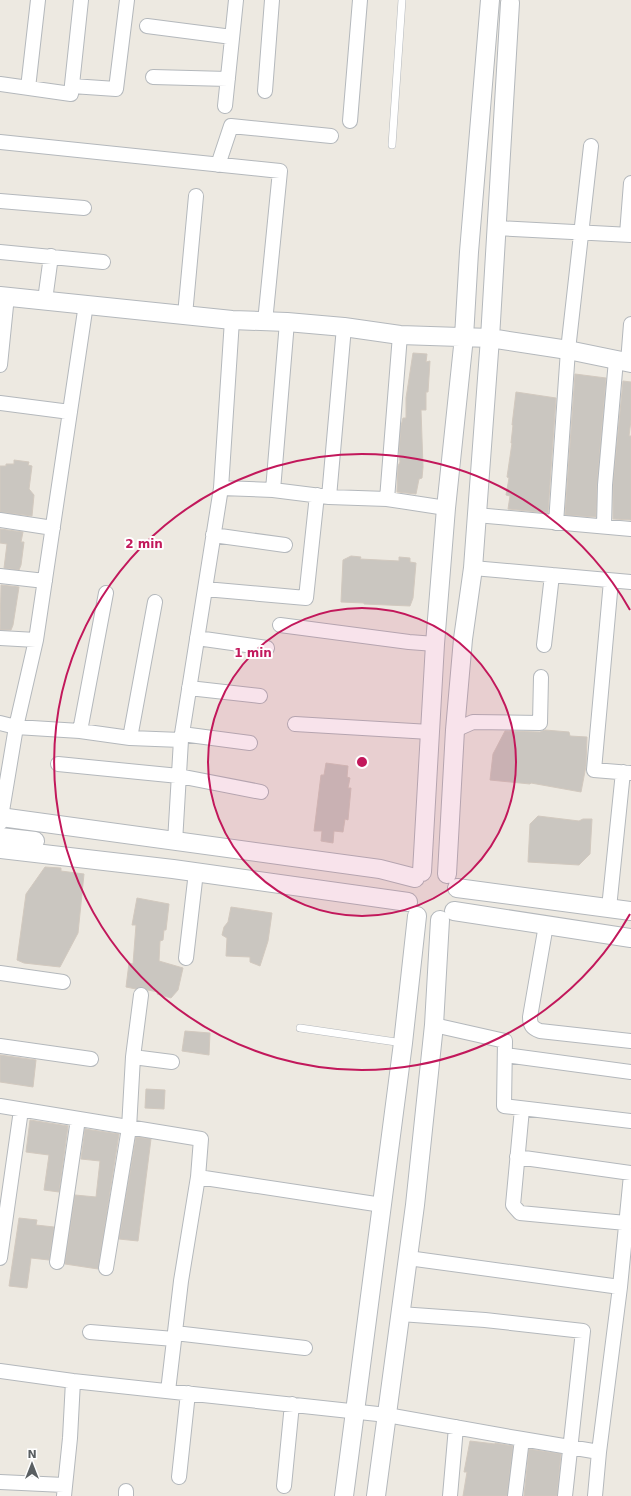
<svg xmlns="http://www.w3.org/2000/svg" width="631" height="1496" font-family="'DejaVu Sans',sans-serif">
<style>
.building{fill:#cac6c0;stroke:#d2c9bf}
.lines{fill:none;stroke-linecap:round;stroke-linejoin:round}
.service-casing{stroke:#b4b8bc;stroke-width:8}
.minor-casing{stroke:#b4b8bc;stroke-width:16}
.tertiary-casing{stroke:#b4b8bc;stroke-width:20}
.service{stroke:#fff;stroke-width:7}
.minor{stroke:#fff;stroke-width:14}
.tertiary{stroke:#fff;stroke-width:18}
.ring{fill:none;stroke:#c2185b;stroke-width:2}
.centre{fill:#c2185b;stroke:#fff;stroke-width:2}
.ring-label{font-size:12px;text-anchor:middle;font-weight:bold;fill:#c2185b;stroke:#fff;stroke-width:4;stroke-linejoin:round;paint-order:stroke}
</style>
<rect width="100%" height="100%" fill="#ede9e1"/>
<!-- building -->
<path class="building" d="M413,353l14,1 -1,8 4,-1 -2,31h-2v18h-5l2,57 -1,11 -3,1 -3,15 -19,-2 1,-26 2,-4 -1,-11 2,-25 2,-8h3v-20z
M575,374l31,4 -9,106 -1,33 -31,-2z
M623,381l8,1v38l-2,16h2v84l-18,-1v-34z
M516,392l40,6 -8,115 -40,-4 2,-13 -4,-1 3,-17 -2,-1 5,-34h-1l2,-18h-1z
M14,460l15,2 -1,3 4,1 -3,23 5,6 -2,21 -32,-4v-46h6v-2h8z
M0,529l23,3 -2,10h3l-3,23 -2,5 -15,-2 3,-24 -7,-1z
M351,556l10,1 -1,2 39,2v-4l11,1v4l6,1 -3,35 -3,8 -46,-2v-1l-23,-1 2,-42z
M1,585l18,2 -6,38 -2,5h-11z
M545,730l24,2 1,4 17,1 -1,29 -5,26 -50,-9 -1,1 -40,-4 3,-26 12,-23 35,1z
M326,763l22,3 -1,11 3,1 -2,10h3l-3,32 -3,-1 -2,13 -9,-1 -1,12 -12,-2 1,-10h-8l7,-56h3z
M538,816l41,5 4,-2h9l-2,35 -11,11 -51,-3 2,-38z
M45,867l16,1v3l23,3 -6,59 -18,34 -36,-4 -7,-3 9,-66z
M137,898l32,6 -3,26h-2l-1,10 -3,1 -1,20 24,7 -5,22 -7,8 -14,-4 1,-2 -10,-2 -6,-3 -6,2 -10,-2 3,-24 4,1 3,-39h-4z
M231,907l41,6 -4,28 -8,25 -10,-4v-5l-24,-1 1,-18 -5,-3 2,-8 4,-5z
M185,1031l25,2 -1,22 -27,-4z
M0,1055l36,5 -3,27 -33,-5z
M146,1089l19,1 -1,19 -19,-1z
M30,1120l38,6 -9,66 -15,-2 5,-35 -23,-3z
M85,1129l34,5 -21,135 -33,-5 10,-69 21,2 4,-36 -19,-2z
M136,1137l15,2 -13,102 -19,-2z
M19,1218l18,2 -1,5 18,2 -5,33 -18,-2 -4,30 -18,-2z
M470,1441l25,3v-1l18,3 -6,50h-44l4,-24h-3z
M529,1449l32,5 -4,42h-33z"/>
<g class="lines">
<defs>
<path id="service" d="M392,145l10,-145
M300,1028l103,15"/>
<path id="minor" d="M147,26l85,11
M153,77l75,2
M0,84l71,10 10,-94
M72,86l44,3 11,-89
M28,88l10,-88
M265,91l7,-91
M225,106l11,-106
M350,121l10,-121
M0,142l280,29 -15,151
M218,165l13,-39 100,10
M0,201l84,7
M496,228l135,7
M627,234l4,-51
M0,252l103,10
M45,300l6,-44
M185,315l11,-119
M628,362l3,-38
M0,365l7,-69
M0,403l70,9
M221,488l52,2 56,7 58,2 59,9
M273,490l14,-168
M329,497l15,-170
M387,499l13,-164
M476,515l155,14
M0,520l53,8
M556,523l12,-173 23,-204
M604,526l1,-41 11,-125
M213,535l72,10
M473,568l158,14
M0,576l45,5
M611,581l-17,189 37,3
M205,589l101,9 11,-103
M280,625l129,17 26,2
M0,638l36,2
M197,638l70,10
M544,645l8,-70
M189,688l71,8
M0,723l16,4 64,4 50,7 51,2
M295,724l135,8
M455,730l18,-8 67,1 1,-46
M80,731l26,-138
M182,734l68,9
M130,738l25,-136
M58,764l121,12 82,16
M0,823l16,-96 20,-87 50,-336
M175,842l6,-102 40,-252 11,-168
M609,908l14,-136
M546,925l-16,92c0,8 2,11 10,14l91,10
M186,958l10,-86
M0,973l63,9
M434,1025l71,16 -1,65 127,15
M0,1046l91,13
M505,1055l126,17
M133,1057l39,5
M0,1106l201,33 -3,38 -17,104 -13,110
M522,1109l-9,96 7,8 106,10
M517,1157l114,16
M198,1177l184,28
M0,1258l21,-148
M408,1258l212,29
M57,1262l21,-143
M106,1268l23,-140 4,-71 8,-62
M400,1314l85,6 98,11 -18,165
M90,1332l84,7
M175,1333l130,15
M0,1371l73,10 314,34 135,24 77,13
M179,1477l9,-84
M0,1482l64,3
M284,1486l8,-82
M64,1496l6,-58 3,-57
M126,1496v-5
M450,1496l6,-69
M515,1496l7,-57
M595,1496l4,-44 21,-165 11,-112"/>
<path id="tertiary" d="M0,296l232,24 55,2 57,5 56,8 90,3 78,12 63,13
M0,817l380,52 35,9
M0,837l35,4
M0,849l173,20 235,33
M422,872l13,-228 11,-136 18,-171 5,-85 21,-252
M447,874l8,-144 8,-91 10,-71 17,-230 20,-335
M457,888l174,23
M454,911l177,27
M344,1496l59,-453 14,-127
M376,1496l39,-291 19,-180 6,-105"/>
</defs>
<!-- service casing -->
<use href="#service" class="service-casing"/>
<!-- minor casing -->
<use href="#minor" class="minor-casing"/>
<!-- tertiary casing -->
<use href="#tertiary" class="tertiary-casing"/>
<!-- service -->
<use href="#service" class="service"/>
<!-- minor -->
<use href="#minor" class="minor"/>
<!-- tertiary -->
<use href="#tertiary" class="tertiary"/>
</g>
<!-- distance rings -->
<circle cx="362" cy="762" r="154" fill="#c2185b" fill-opacity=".12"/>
<g class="ring">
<circle cx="362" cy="762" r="154"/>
<path d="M630 914A308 308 0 1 1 630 610"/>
</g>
<circle cx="362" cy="762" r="6" class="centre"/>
<g class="ring-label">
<text x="144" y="548">2 min</text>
<text x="253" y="657">1 min</text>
</g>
<!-- north arrow -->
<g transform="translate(32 1464)" stroke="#ffffff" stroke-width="3" paint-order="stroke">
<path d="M0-3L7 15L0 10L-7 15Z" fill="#5a5f62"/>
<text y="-6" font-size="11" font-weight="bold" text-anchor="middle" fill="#5a5f62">N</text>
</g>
</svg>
